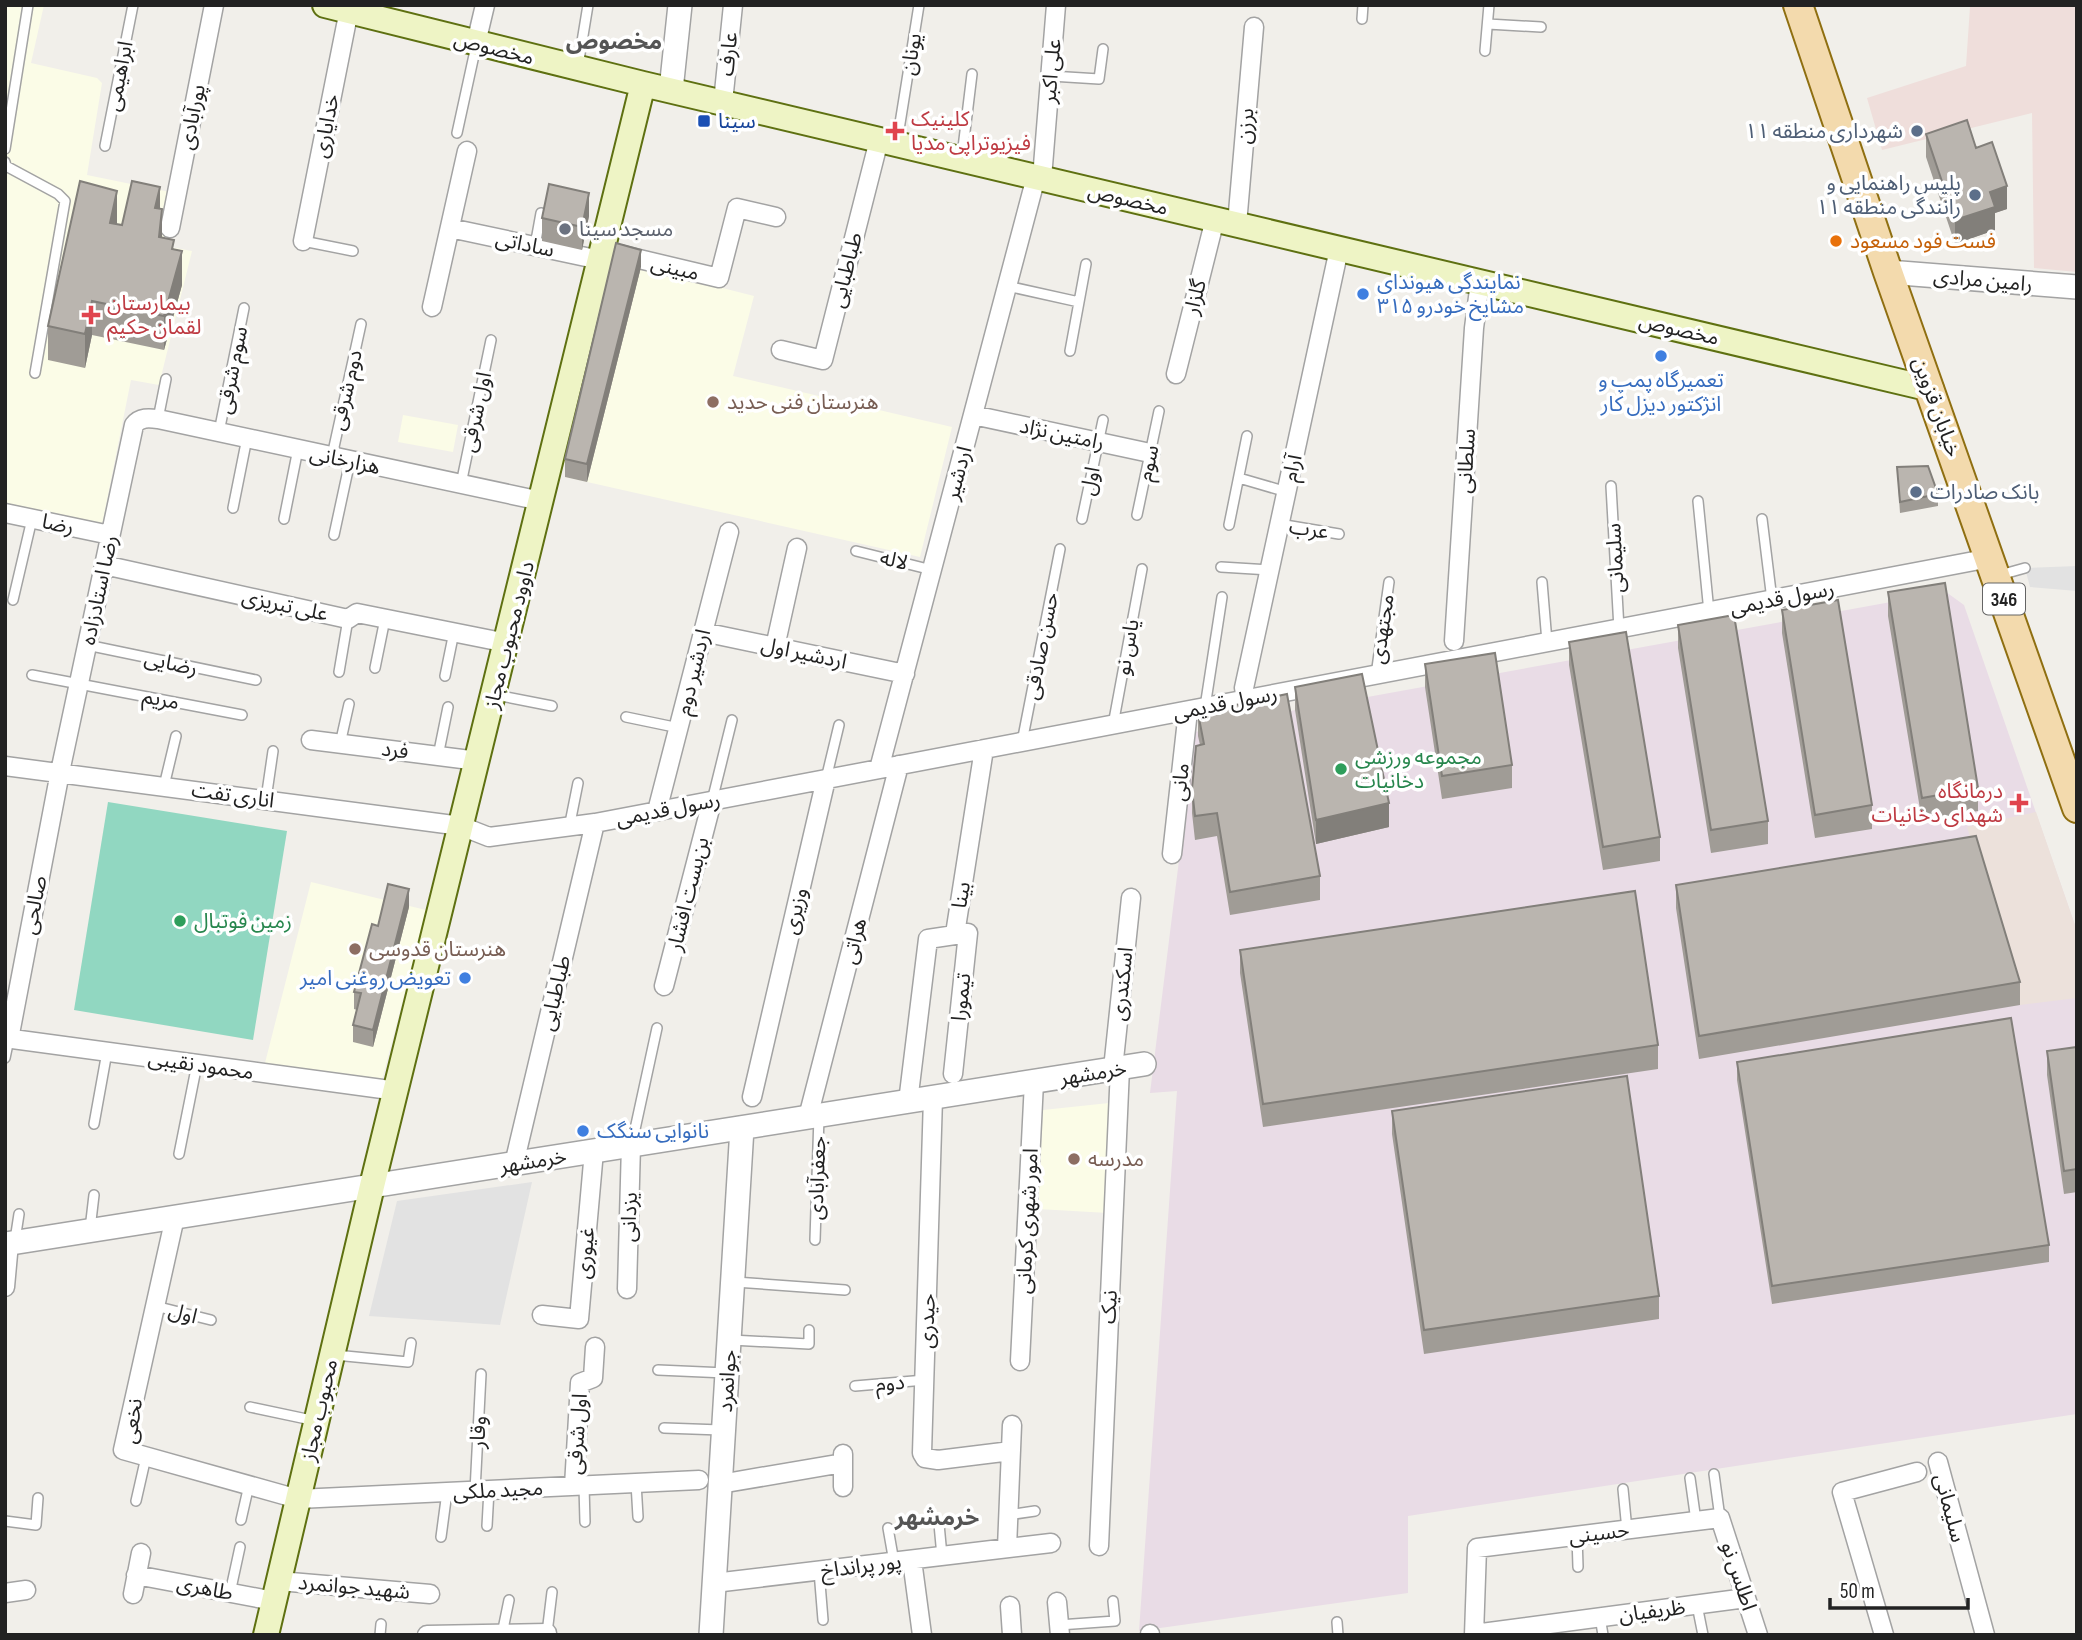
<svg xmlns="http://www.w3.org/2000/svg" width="2082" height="1640" font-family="'Sofia Sans Condensed','Noto Sans Arabic',sans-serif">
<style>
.commercial{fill:#efdedb}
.industrial{fill:#e9dce6}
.education{fill:#fbfce7}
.military{fill:#ece1db}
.pitch{fill:#91d7c1}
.parking{fill:#e2e2e2}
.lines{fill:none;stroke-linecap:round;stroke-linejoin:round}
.service-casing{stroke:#a3a3a3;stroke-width:12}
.minor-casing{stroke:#a3a3a3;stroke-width:21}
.tertiary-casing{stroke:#a3a3a3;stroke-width:26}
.secondary-casing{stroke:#5e7011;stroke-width:28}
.primary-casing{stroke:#8f6f11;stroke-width:32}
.service{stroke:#fff;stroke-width:9}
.minor{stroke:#fff;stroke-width:18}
.tertiary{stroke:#fff;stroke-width:23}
.secondary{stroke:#eef4c5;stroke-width:24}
.primary{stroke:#f3daad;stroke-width:28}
.wall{fill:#a09c96}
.shaded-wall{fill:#827f7a}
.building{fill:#bab5af;stroke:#827f7a;stroke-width:2}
.transit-dot{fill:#1a4fb4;stroke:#fff;stroke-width:2.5}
.health-dot{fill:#e0444e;stroke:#fff;stroke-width:2.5}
.service-dot{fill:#5c6f8a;stroke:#fff;stroke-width:2.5}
.worship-dot{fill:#6b7280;stroke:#fff;stroke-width:2.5}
.food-dot{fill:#e8710a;stroke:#fff;stroke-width:2.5}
.shop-dot{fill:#3f7fe0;stroke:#fff;stroke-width:2.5}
.education-dot{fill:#8d6e63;stroke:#fff;stroke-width:2.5}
.leisure-dot{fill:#2e9e5b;stroke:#fff;stroke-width:2.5}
.labels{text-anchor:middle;stroke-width:7;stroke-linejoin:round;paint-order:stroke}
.shield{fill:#fff;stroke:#646464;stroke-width:2}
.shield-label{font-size:19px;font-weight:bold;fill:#222}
.street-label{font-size:21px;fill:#222;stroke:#fff}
.health-label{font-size:21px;fill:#be3a42;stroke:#fff;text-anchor:start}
.transit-label{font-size:21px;fill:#164399;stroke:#fff;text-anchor:start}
.service-label{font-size:21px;fill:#4e5e75;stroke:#fff;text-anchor:end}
.worship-label{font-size:21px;fill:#5b616d;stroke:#fff;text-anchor:start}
.food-label{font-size:21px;fill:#c56008;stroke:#fff;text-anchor:start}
.shop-label{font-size:21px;fill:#366cbe;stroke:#fff;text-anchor:start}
.education-label{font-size:21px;fill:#785e54;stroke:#fff;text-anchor:start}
.leisure-label{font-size:21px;fill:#27864d;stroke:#fff;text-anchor:start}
.neighbourhood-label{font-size:23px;font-weight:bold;fill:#555;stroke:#fff}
</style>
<rect width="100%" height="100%" fill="#f1efea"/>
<!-- commercial -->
<path class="commercial" d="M1962,5h115v267l-43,-4 -2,-155 -150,37 -15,-52 99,-32 4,-59z"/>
<!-- industrial -->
<path class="industrial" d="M1946,592l18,13 113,326v483l-669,102v77l-269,38 38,-540 -27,2 45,-361 100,-22 22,133 45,-145z"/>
<!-- education -->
<path class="education" d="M5,5h39l-13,58 66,15 5,5 -15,92 83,17 -5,54 27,5 -33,134 -28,-5 -29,145 -97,-21z
M616,261l138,35 -21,80 219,51 -32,130 -355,-80z
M403,415l55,10 -5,27 -55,-10z
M311,882l115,28 -44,170 -117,-17z
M1109,1103l-1,110 -70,-4 5,-99z"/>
<!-- military -->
<path class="military" d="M2036,812l41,119v67l-57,7 -53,-178z"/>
<!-- pitch -->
<path class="pitch" d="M108,802l179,29 -34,209 -179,-30z"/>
<!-- parking -->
<path class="parking" d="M2077,566v25l-47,-4 -5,-19z
M532,1182l-32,143 -131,-9 28,-115z"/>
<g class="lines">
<defs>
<path id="service" d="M1362,19l1,-14
M1488,24l53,3
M1485,51l4,-46
M578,66l10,-61
M1051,76l48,3 4,-30
M457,133l19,-87
M897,142l22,-137
M105,146l28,-141
M5,149l23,-144
M962,156l10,-82
M5,162l1,4 52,28 7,7 -30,172
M303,241l50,10
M535,246l6,-33
M1007,286l72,16
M1070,351l16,-87
M158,419l8,-40
M219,432l25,-124
M332,456l29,-132
M1239,478l48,14
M461,484l30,-144
M1611,486l8,143
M1698,501l11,111
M233,508l14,-70
M1137,515l22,-104
M284,519l14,-70
M1082,519l21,-99
M1762,519l10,81
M1279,524l60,10
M1229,525l18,-89
M334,535l16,-74
M856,551l76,19
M1221,567l49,3
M2000,575l25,-7
M1542,582l5,60
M13,600l19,-81
M87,645l169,35
M375,668l10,-49
M339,672l9,-53
M32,675l210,40
M1376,675l13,-93
M445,676l9,-44
M496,695l56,11
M1205,707l17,-110
M626,717l53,11
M1113,725l29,-156
M1022,742l38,-193
M340,744l9,-40
M438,756l10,-49
M826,779l13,-54
M164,786l12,-50
M266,799l7,-48
M712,801l20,-81
M569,828l9,-45
M5,1058l4,-19
M94,1124l13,-72
M632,1143l25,-115
M179,1154l18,-90
M90,1229l4,-34
M15,1240l4,-26
M815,1240l4,-124
M735,1282l110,8
M155,1306l56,14
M731,1340l78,4v-14
M335,1355l73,7 3,-19
M658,1370l68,3
M855,1386l70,-6
M250,1407l66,14
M664,1428l57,2
M1714,1474l6,44
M1690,1478l6,43
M636,1483l2,34
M584,1486l1,36
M1623,1489l4,41
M475,1491l6,-117
M136,1501l10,-44
M1008,1515l27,-4
M241,1520l8,-35
M5,1521l31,4 2,-27
M939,1524l3,32
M487,1526l2,-36
M888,1528l6,34
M1577,1536l1,31
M441,1537l6,-45
M819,1571l4,49
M230,1593l10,-46
M1697,1605l6,30
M1600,1617l3,18
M1337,1622l1,13
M1059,1625l56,-4 -2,-20
M547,1633l5,-41
M502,1634l7,-34
M380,1635l1,-11"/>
<path id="minor" d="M476,43l9,-38
M723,102l10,-97
M1042,178l14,-173
M1237,224l17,-197
M170,228l44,-223
M450,228l150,32
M303,241l47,-236
M618,254l101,24 18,-70 39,9
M432,307l35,-156
M781,350l42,10 56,-220
M1176,374l39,-155
M973,415l177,38
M5,513l105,22
M104,565l244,54 9,-6 150,30
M703,632l202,42
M1454,641l20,-313 6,-46
M775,647l22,-99
M1244,688l95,-439
M311,740l167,21
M5,766l456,60 28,11 106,-14 1395,-265
M879,769l157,-592
M657,811l72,-279
M1172,854l16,-143
M955,934l29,-185
M664,986l48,-185
M5,1038l392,53
M9,1039l51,-267 74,-347c6,-8 15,-7 24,-6l383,82
M1113,1069l18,-171
M752,1097l74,-318
M933,1098l-11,355 3,5 13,2 73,-9
M908,1102l20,-163 40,-6 -15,141
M808,1117l91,-352
M514,1164l81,-341
M175,1217l-52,233 175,49 401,-19
M5,1287l4,-44
M627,1289l4,-144
M542,1315l37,4 15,-168
M1020,1361l14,-279
M843,1454v33
M1938,1462l47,173
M720,1484l123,-21
M574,1486l6,-103 13,-5 2,-31
M1099,1546l21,-478
M1007,1548l5,-123
M912,1560l10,75
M136,1575l138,26
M279,1581l151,13
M714,1583l337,-40
M5,1593l21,-3
M133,1594l8,-41
M1057,1602l3,33
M1010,1606l2,29
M1150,1634v1
M1474,1634l272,-36
M427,1635l120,-2
M1474,1635l3,-87 243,-30 38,117
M1884,1635l-42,-143 75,-20"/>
<path id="tertiary" d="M671,90l9,-85
M1888,272l189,15
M5,1244l1139,-180
M711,1635l31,-507"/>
<path id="secondary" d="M325,5l318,79 1288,305
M266,1635l106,-449 271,-1102"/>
<path id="primary" d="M1798,5l90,267 189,536"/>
</defs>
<!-- service casing -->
<use href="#service" class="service-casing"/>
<!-- minor casing -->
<use href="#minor" class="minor-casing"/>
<!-- tertiary casing -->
<use href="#tertiary" class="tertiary-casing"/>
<!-- secondary casing -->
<use href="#secondary" class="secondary-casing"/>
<!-- primary casing -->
<use href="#primary" class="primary-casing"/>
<!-- service -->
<use href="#service" class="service"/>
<!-- minor -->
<use href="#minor" class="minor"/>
<!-- tertiary -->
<use href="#tertiary" class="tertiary"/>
<!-- secondary -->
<use href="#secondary" class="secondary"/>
<!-- primary -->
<use href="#primary" class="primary"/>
</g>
<!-- wall -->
<path class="wall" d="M1926,134l50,14 31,61 -12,4v17l-40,14 -29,-87z
M160,208l2,30 12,11 8,36 -18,65 -72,-15 -7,33 -37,-8v-34l74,-101z
M589,216l-7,34 -40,-9v-23z
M641,267l-54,215 -22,-5v-18z
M1897,467l41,27v12l-38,7z
M1888,592l90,196v23l-56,10 -34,-205z
M1782,610l90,195v24l-57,9 -33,-205z
M1678,625l90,196v23l-57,9 -33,-205z
M1569,642l91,195v24l-57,9 -34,-205z
M1425,664l87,101v23l-70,11 -17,-112z
M1295,687l94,140 -73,17 -21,-134z
M1198,713l122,163v24l-90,15 -13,-79 -22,4 -3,-27v-24l8,-44 -2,-9z
M1676,885l344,97v23l-321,54 -23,-151z
M409,907l-36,140 -20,-5v-17l4,-15 -3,-1v-17l24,-66z
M1240,950l418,95v24l-395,58 -23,-154z
M2077,1047v145l-13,2 -17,-119v-24z
M1737,1062l312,183v17l-277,42 -35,-224z
M1392,1111l267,185v23l-235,35 -32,-220z"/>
<!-- shaded-wall -->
<path class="shaded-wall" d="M2007,186v23l-12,4v17l-40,14v-24l35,-28z
M160,187v34l-5,-13z
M117,191v34l-7,-2z
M589,193v23l-7,34v-23z
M162,209v34l-3,-6z
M641,250v17l-54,215v-18z
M182,251v34l-18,65v-34z
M92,301v34l-7,33v-34z
M1389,803v24l-73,17v-24z
M409,889v18l-36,140v-17z"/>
<!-- building -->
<path class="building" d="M1967,120l9,28 16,-6 15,44 -17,6 5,15 -40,13 -29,-86z
M80,181l37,10 -7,32 12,2 10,-44 28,6 -5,21 7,1 -3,28 15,3 -2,9 10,2 -18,65 -72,-15 -7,33 -37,-8z
M549,184l40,9 -7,34 -40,-9z
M616,243l25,7 -54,214 -22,-5z
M1928,466l10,28 -38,8 -3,-35z
M1945,583l33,205 -56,10 -34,-206z
M1838,600l34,205 -57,10 -33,-205z
M1734,615l34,206 -57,9 -33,-205z
M1626,632l34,205 -57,10 -34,-205z
M1495,653l17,112 -70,11 -17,-112z
M1362,674l27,129 -73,17 -21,-133z
M1287,694l33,182 -90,16 -13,-79 -22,3 -3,-27 4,-43 8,-2 -6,-31z
M1976,836l44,146 -321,54 -23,-151z
M388,884l21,5 -36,141 -20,-5 8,-32 -7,-1 18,-68 6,2z
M1635,891l23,154 -395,59 -23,-154z
M2011,1018l38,227 -277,41 -35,-224z
M2077,1047v122l-13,2 -17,-120z
M1627,1076l32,220 -235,34 -32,-219z"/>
<!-- markers -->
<rect class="transit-dot" x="697" y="114" width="14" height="14" rx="3.5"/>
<g class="health-dot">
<path d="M891.5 120.5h7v7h7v7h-7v7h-7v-7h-7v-7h7z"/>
<path d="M87.5 304.5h7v7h7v7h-7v7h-7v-7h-7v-7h7z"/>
<path d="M2015.5 792.5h7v7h7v7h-7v7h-7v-7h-7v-7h7z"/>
</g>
<g class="service-dot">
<circle cx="1917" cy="131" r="7"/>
<circle cx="1975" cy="195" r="7"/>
<circle cx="1916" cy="492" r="7"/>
</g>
<circle class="worship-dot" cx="565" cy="229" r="7"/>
<circle class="food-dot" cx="1836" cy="241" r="7"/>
<g class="shop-dot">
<circle cx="1363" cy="294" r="7"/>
<circle cx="1661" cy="356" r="7"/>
<circle cx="465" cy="978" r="7"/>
<circle cx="583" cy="1131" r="7"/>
</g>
<g class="education-dot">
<circle cx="713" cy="402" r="7"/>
<circle cx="355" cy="949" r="7"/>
<circle cx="1074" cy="1159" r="7"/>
</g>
<g class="leisure-dot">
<circle cx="1341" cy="769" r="7"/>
<circle cx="180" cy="921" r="7"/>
</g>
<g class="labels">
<!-- shield labels -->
<rect class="shield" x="1983" y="583.5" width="42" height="31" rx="5"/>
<g class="shield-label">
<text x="2004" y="606">346</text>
</g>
<!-- street labels -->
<g class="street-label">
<text transform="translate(494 48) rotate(14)" y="7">مخصوص</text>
<text transform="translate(728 54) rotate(-84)" y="7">عارف</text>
<text transform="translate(911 54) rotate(-81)" y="7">یونان</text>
<text transform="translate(1051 71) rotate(-85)" y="7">علی اکبر</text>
<text transform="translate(119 76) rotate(-79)" y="7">ابراهیمی</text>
<text transform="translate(192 117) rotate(-79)" y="7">پورآبادی</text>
<text transform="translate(326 126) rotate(-79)" y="7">خدایاری</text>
<text transform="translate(1245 126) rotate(-85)" y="7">برزن</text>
<text transform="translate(1128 199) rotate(13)" y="7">مخصوص</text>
<text transform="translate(525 244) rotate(12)" y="7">ساداتی</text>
<text transform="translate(675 268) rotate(13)" y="7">مبینی</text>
<text transform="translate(846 270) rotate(-76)" y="7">طباطبایی</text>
<text transform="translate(1983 280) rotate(5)" y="7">رامین مرادی</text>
<text transform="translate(1195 297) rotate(-76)" y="7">گلزار</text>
<text transform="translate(1679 329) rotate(13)" y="7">مخصوص</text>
<text transform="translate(232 370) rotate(-79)" y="7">سوم شرقی</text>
<text transform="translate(346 390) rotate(-77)" y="7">دوم شرقی</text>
<text transform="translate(1937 407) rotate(70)" y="7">خیابان قزوین</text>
<text transform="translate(476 412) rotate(-78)" y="7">اول شرقی</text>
<text transform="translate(1062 434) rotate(12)" y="7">رامتین نژاد</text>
<text transform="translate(345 460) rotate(12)" y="7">هزارخانی</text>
<text transform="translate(1466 461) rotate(-86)" y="7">سلطانی</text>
<text transform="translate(1148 463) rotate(-78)" y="7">سوم</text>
<text transform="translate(1292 468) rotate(-78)" y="7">آرام</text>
<text transform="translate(958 473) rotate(-75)" y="7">اردشیر</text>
<text transform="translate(1090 481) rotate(-78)" y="7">اول</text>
<text transform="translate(58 524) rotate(12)" y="7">رضا</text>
<text transform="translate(1309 529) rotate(9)" y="7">عرب</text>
<text transform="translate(1615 558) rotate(-93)" y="7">سلیمانی</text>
<text transform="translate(894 560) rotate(14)" y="7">لاله</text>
<text transform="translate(99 590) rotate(-78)" y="7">رضا استادزاده</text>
<text transform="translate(1782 598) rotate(-11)" y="7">رسول قدیمی</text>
<text transform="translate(285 605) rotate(12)" y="7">علی تبریزی</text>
<text transform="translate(1382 629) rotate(-82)" y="7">مجتهدی</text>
<text transform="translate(509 635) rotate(-76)" y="7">داوود محبوب مجاز</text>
<text transform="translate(1041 646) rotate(-79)" y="7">حسن صادقی</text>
<text transform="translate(1127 647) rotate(-80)" y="7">یاس نو</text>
<text transform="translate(804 653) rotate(12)" y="7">اردشیر اول</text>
<text transform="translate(171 663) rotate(12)" y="7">رضایی</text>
<text transform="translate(693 672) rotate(-76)" y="7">اردشیر دوم</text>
<text transform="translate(161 699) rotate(11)" y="7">مریم</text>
<text transform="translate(1225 703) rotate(-11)" y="7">رسول قدیمی</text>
<text transform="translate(395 750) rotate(7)" y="7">فرد</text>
<text transform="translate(1180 782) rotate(-84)" y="7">مانی</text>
<text transform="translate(233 795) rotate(8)" y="7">اناری تفت</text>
<text transform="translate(668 809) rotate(-11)" y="7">رسول قدیمی</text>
<text transform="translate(688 894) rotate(-76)" y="7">بن‌بست افشار</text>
<text transform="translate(961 895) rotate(-81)" y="7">بینا</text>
<text transform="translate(34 905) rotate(-79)" y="7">صالحی</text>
<text transform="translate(795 911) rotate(-77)" y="7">وزیری</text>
<text transform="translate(854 941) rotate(-76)" y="7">هراتی</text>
<text transform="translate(1122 984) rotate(-84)" y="7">اسکندری</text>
<text transform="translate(555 993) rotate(-77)" y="7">طباطبایی</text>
<text transform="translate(961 997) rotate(-84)" y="7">تیمورا</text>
<text transform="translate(201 1065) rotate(8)" y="7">محمود نقیبی</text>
<text transform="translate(1093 1073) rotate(-9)" y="7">خرمشهر</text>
<text transform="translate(533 1161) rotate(-9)" y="7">خرمشهر</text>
<text transform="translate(817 1178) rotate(-88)" y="7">جعفرآبادی</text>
<text transform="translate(629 1217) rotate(-88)" y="7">یزدانی</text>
<text transform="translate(1027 1221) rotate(-87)" y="7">امور شهری کرمانی</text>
<text transform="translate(585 1253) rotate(-85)" y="7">غیوری</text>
<text transform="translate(1109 1307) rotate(-87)" y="7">نیک</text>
<text transform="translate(183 1313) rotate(15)" y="7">اول</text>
<text transform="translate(927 1321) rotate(-88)" y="7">حیدری</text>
<text transform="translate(727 1381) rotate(-86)" y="7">جوانمرد</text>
<text transform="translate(890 1383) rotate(-5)" y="7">دوم</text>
<text transform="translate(319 1410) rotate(-77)" y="7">محبوب مجاز</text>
<text transform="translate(132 1421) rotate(-82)" y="7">نخعی</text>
<text transform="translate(478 1432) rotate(-87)" y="7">وقار</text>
<text transform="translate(577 1434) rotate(-86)" y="7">اول شرقی</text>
<text transform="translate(498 1490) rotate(-3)" y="7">مجید ملکی</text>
<text transform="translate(1950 1508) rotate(75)" y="7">سلیمانی</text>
<text transform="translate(1599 1533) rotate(-7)" y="7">حسینی</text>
<text transform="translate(861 1566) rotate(-7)" y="7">پور پرانداخ</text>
<text transform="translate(1739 1576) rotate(72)" y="7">اطلس نو</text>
<text transform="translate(354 1587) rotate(5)" y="7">شهید جوانمرد</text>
<text transform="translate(205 1588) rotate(11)" y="7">طاهری</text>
<text transform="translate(1652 1611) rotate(-7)" y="7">ظریفیان</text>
</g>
<!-- health labels -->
<g class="health-label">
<text x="911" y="126">کلینیک<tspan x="911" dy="24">فیزیوتراپی مدیا</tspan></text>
<text x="107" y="310">بیمارستان<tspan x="107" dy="24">لقمان حکیم</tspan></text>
<text x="2003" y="798" text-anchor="end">درمانگاه<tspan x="2003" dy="24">شهدای دخانیات</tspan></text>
</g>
<!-- transit labels -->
<g class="transit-label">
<text x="718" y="128">سینا</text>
</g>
<!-- service labels -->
<g class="service-label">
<text x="1903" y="138">شهرداری منطقه ۱۱</text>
<text x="1961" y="190">پلیس راهنمایی و<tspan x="1961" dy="24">رانندگی منطقه ۱۱</tspan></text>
<text x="1930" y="499" text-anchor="start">بانک صادرات</text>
</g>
<!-- worship labels -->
<g class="worship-label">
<text x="579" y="236">مسجد سینا</text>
</g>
<!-- food labels -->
<g class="food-label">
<text x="1850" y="248">فست فود مسعود</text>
</g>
<!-- shop labels -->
<g class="shop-label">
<text x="1377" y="289">نمایندگی هیوندای<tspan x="1377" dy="24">۳۱۵ مشایخ خودرو</tspan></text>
<text x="1661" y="387" text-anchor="middle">تعمیرگاه پمپ و<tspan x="1661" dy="24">انژکتور دیزل کار</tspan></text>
<text x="451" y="985" text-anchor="end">تعویض روغنی امیر</text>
<text x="597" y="1138">نانوایی سنگک</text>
</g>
<!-- education labels -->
<g class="education-label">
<text x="727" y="409">هنرستان فنی حدید</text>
<text x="369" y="956">هنرستان قدوسی</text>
<text x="1088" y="1166">مدرسه</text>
</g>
<!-- leisure labels -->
<g class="leisure-label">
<text x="1355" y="764">مجموعه ورزشی<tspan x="1355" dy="24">دخانیات</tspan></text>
<text x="194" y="928">زمین فوتبال</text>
</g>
<!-- neighbourhood labels -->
<g class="neighbourhood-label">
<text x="614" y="49">مخصوص</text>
<text x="937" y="1525">خرمشهر</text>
</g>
</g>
<!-- border -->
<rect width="2082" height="1640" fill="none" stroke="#222222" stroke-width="14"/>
<!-- scale -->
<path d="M1830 1598v10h138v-10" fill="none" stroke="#222222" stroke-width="3.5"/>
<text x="1840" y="1598" font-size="21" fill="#222222" stroke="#ffffff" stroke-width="5" paint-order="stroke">50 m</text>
</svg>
